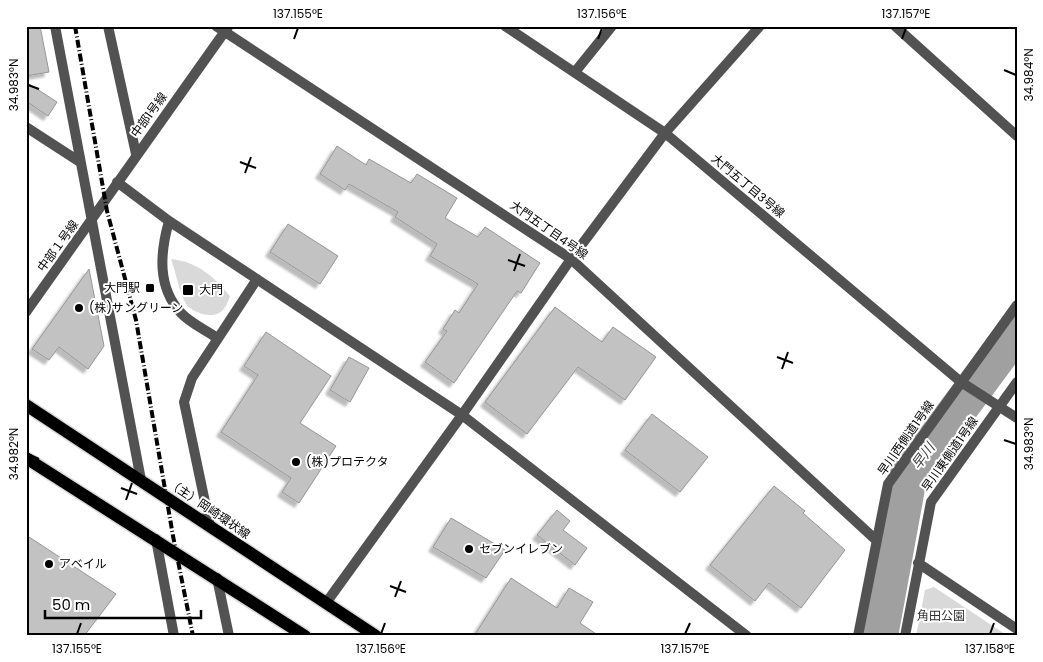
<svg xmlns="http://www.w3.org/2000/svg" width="1043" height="662" font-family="Poppins,'Noto Sans JP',sans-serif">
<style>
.green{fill:#d9d9d9}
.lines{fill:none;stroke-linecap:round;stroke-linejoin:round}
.river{stroke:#a0a0a0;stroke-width:38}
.building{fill:#c2c2c2;stroke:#969696;filter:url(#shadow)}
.primary-casing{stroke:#dbdbdb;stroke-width:15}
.street{stroke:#525252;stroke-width:10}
.primary{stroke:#000;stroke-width:12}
.rail{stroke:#000;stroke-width:4;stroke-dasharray:8 2.5 1 2.5;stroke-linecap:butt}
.ticks{fill:none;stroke:#000;stroke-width:2}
.poi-dot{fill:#000;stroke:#fff;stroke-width:2}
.labels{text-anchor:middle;stroke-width:4;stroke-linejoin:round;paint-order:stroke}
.street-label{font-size:12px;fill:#000;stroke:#fff}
.poi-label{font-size:12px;fill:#000;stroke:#fff;text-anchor:start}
.park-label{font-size:12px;fill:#303030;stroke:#fff}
.water-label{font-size:14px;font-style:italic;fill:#414141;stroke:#fff}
.neatline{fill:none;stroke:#000;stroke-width:2}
.ticks-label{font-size:12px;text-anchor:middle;fill:#000}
</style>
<defs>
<filter id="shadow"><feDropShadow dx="-4.5" dy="4.5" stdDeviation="1" flood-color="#0004"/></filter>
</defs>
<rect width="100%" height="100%" fill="#fff"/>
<!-- green -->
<path class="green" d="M171,259c27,3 42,17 59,37 -5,15 -11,22 -28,18 -6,-2 -12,-5 -16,-10 -7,-13 -10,-31 -15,-45z
M934,587l74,49h-92l9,-46z"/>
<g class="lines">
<!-- river -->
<path class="river" d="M879,636l29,-159 109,-147"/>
</g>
<!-- building -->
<path class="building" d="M26,26h14l9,46 -23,4z
M26,82l31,20 -9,14 -22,-15z
M337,146l29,19 3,-6 42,24 6,-9 40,24 -12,20 33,19 7,-10 55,36 -19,30 -4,-2 -63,92 -29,-21 22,-31 -4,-2 12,-19 4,3 19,-29 -48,-28 7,-12 -42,-27 3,-5 -49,-28 -4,6 -25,-16z
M288,224l50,32 -18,28 -50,-32z
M89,269l15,77 -16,23 -29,-22 -10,13 -17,-11z
M555,307l47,35 11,-15 43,30 -31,43 -47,-33 -51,67 -42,-32z
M266,332l65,44 -31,47 36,23 -37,57 -17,-11 9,-14 -70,-46 37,-57 -14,-9z
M349,357l20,11 -19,34 -20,-12z
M652,414l56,43 -28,35 -55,-42z
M774,486l31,25 -2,2 42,37 -44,58 -32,-25 -14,18 -45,-36z
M557,510l13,11 -7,9 24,18 -12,17 -38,-30z
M451,518l54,32 -19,28 -53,-31z
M26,535l90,59 -32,42h-58z
M511,578l46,30 12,-20 24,14 -13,21 19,13h-125z"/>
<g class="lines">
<defs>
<path id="primary" d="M26,405l350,231
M26,458l279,178"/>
</defs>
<!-- primary casing -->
<use href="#primary" class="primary-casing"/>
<!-- street -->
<path class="street" d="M55,26l86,454
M108,26l28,128
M216,26l355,233 305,281
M505,26l160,107 296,249 56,36
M895,26l122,110
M575,72l37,-46
M26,127l54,35
M117,182l52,39 293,194 285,221
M169,221c-9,32 -12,66 12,92 9,10 25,17 36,25
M26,312l202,-285
M210,526l-26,-124 8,-24 65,-99
M156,539l18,97
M918,563l99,66
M217,578l12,58
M326,603l136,-188 109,-156 94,-126 95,-107
M858,636l30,-152 129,-179
M905,636l26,-134 86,-120"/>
<!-- primary -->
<use href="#primary" class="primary"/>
<!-- rail -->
<path class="rail" d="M75,26l32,185 29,109 37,216 20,100"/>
</g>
<!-- ticks -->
<path class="ticks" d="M294,39l4,-11M598,39l4,-11M902,39l4,-11M1004,70l12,5M28,85l11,4M240,162l16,6M245,173l6,-16M508,260l17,6M514,271l6,-17M777,357l16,6M782,369l6,-17M1004,440l12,4M28,454l11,5M121,488l16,6M126,500l6,-17M390,586l16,6M395,597l6,-16M77,634l4,-11M381,634l4,-11M685,634l5,-11M990,634l4,-11"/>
<!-- markers -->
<g class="poi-dot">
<rect x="145" y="283" width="10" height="10" rx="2.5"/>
<rect x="182" y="284" width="12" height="12" rx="2.5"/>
<circle cx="79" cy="308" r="5"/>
<circle cx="296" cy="462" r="5"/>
<circle cx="469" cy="549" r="5"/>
<circle cx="49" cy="564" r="5"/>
</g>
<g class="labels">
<!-- street labels -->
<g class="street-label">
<text transform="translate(149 115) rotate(-54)" y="4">中部1号線</text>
<text transform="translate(748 186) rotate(40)" y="4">大門五丁目3号線</text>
<text transform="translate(549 230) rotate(35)" y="4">大門五丁目4号線</text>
<text transform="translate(58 246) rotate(-54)" y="4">中部１号線</text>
<text transform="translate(906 438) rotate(-55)" y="4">早川西側道1号線</text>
<text transform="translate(950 454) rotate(-55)" y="4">早川東側道1号線</text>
<text transform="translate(209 509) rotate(34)" y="4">（主）岡崎環状線</text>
</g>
<!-- poi labels -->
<g class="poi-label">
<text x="140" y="292" text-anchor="end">大門駅</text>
<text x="199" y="294">大門</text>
<text x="89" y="312">(株)サングリーン</text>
<text x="306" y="466">(株)プロテクタ</text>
<text x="479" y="553">セブンイレブン</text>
<text x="59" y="568">アベイル</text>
</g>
<!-- park labels -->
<g class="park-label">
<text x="941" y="620">角田公園</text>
</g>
<!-- water labels -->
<g class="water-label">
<text transform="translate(923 456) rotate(-54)" y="5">早川</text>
</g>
</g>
<!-- border -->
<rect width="1043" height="662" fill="none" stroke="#ffffff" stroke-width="55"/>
<!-- scale -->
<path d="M45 610v8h156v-8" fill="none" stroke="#000000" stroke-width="2.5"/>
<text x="52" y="610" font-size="15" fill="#000000" stroke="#ffffff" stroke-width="4" paint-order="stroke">50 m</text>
<rect x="28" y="28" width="988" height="606" class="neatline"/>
<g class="ticks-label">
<text x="298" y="18">137.155°E</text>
<text x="602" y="18">137.156°E</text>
<text x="906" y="18">137.157°E</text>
<text transform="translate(1029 75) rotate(-90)" y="4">34.984°N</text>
<text transform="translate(14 85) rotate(-90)" y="4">34.983°N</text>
<text transform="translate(1029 444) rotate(-90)" y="4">34.983°N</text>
<text transform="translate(14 454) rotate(-90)" y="4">34.982°N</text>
<text x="77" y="653">137.155°E</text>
<text x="381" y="653">137.156°E</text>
<text x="685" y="653">137.157°E</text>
<text x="990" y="653">137.158°E</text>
</g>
</svg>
